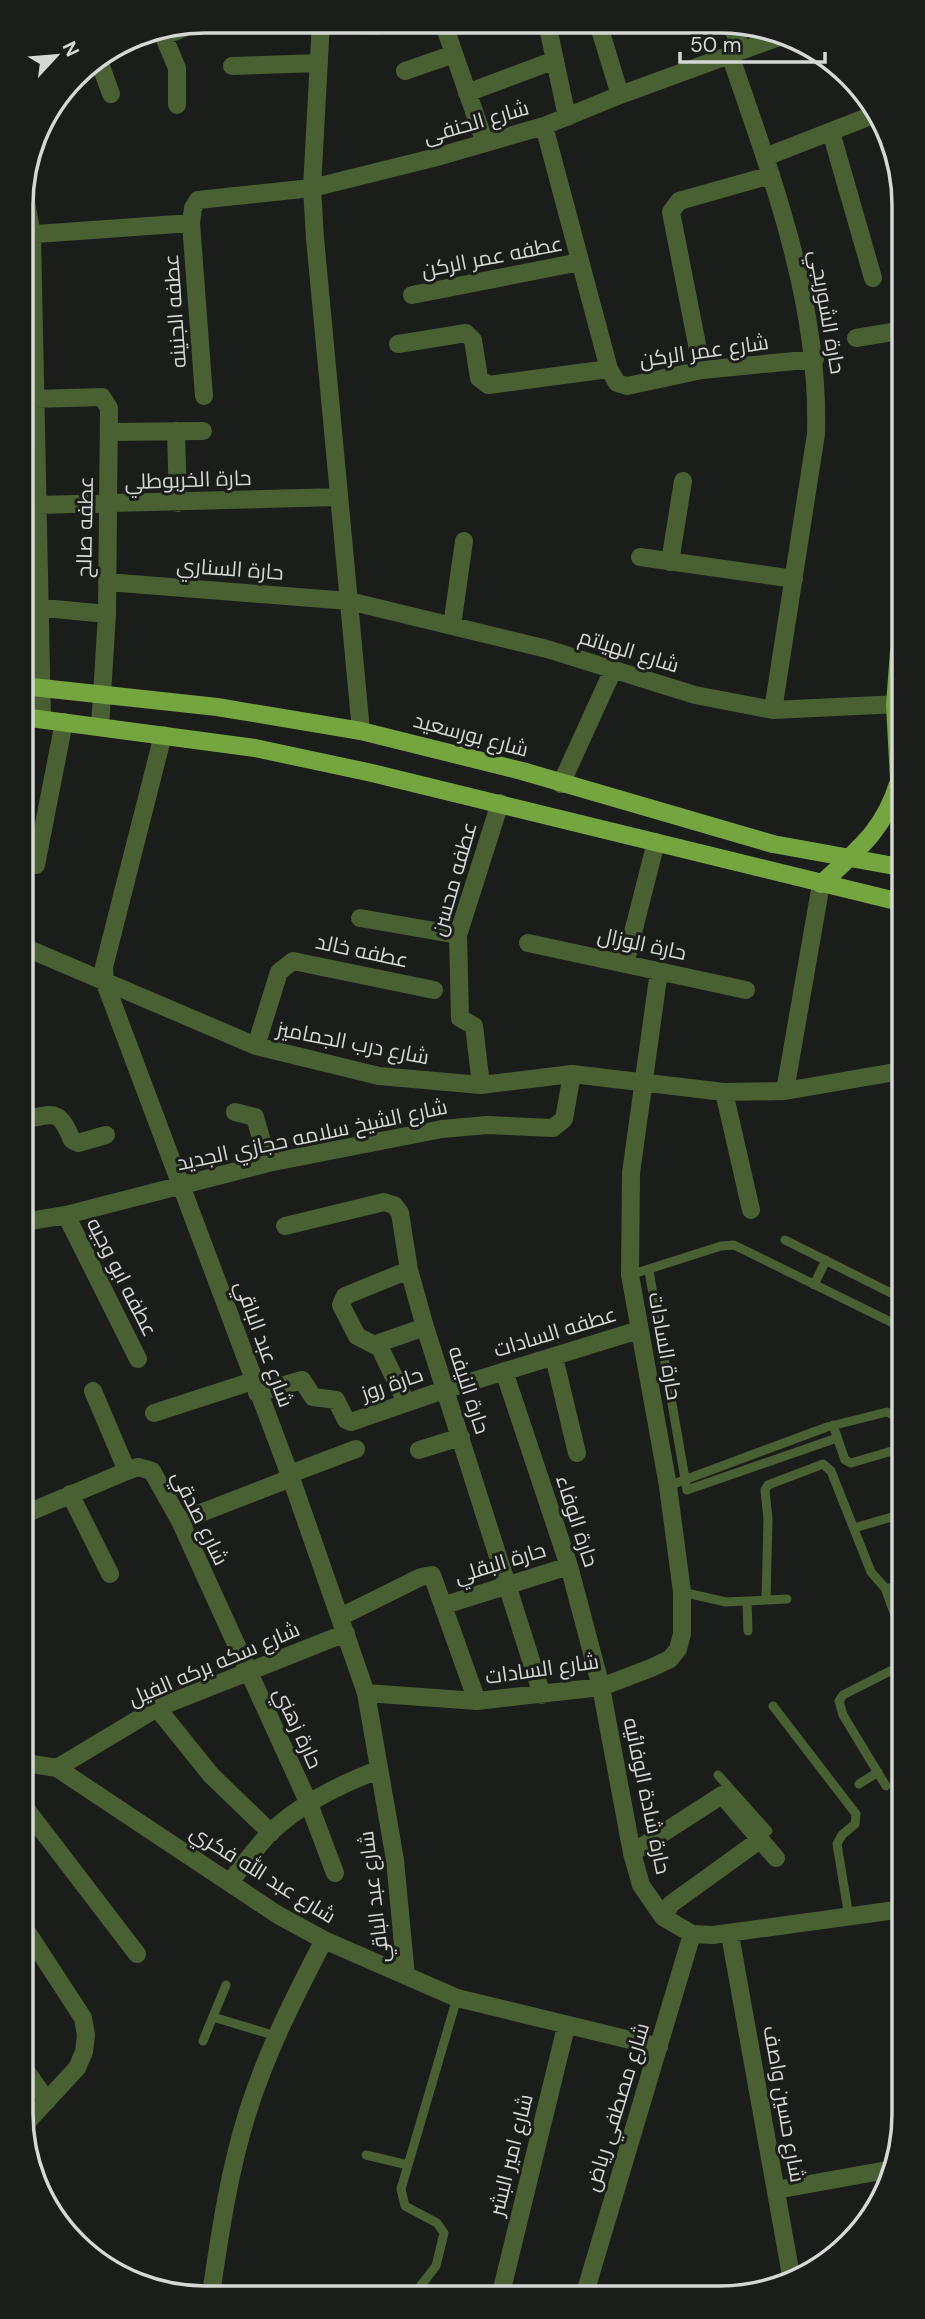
<svg xmlns="http://www.w3.org/2000/svg" width="925" height="2319" font-family="'DM Sans',Cairo,sans-serif">
<style>
.lines{fill:none;stroke-linecap:round;stroke-linejoin:round}
.service{stroke:#496032;stroke-width:9}
.minor{stroke:#496032;stroke-width:18}
.primary{stroke:#75a53f;stroke-width:18}
.labels{text-anchor:middle;stroke-width:6;stroke-linejoin:round;paint-order:stroke}
.street-label{font-size:21px;fill:#d6d8d6;stroke:#1b1d1a}
.rim{fill:none;stroke:#d6d8d6;stroke-width:3.5}
</style>
<rect width="100%" height="100%" fill="#1b1d1a"/>
<g class="lines">
<!-- service -->
<path class="service" d="M785,1240l116,58
M649,1271l38,219 150,-52
M630,1275l91,-29 13,-1 167,82
M814,1285l12,-25
M833,1425l12,35 6,3 51,-15
M668,1486l159,-59 60,-15 8,4 7,24
M854,1528l48,-14
M885,1588h17
M902,1588v-11
M682,1592l44,10 61,-3
M766,1600l2,-81 -3,-29 3,-5 55,-21 8,7 40,101 14,16 17,46
M747,1601l1,30
M773,1706l83,108 -1,10 -13,11 -5,9 12,73
M718,1775l50,56
M859,1784l19,-12
M886,1786l-43,-71 -4,-14 4,-6 59,-30
M213,2017l63,19
M203,2041l23,-56
M366,2155l42,10
M415,2293l21,-27 8,-33 -7,-10 -32,-17 -4,-17 56,-191"/>
<!-- minor -->
<path class="minor" d="M321,22l-9,166 3,50 46,493
M443,22l42,121
M321,23l57,3
M547,23l20,94
M598,23l22,72
M731,24l11,26
M161,30l16,38v37
M164,36l35,-14
M121,44l40,-14
M730,55c42,122 90,248 86,379l-43,276
M98,58l13,36
M232,66l87,-3
M405,71l49,-17
M467,93l88,-33
M544,126l65,243
M831,132l42,146
M765,157l108,-42
M23,186l9,49 10,484
M22,235l169,-12
M412,295l168,-33
M856,338l42,-7
M398,344l68,-11 7,7 6,38 9,7 121,-16 8,14 10,3 75,-16 113,-11
M702,370l-31,-158 8,-11 92,-26
M204,396l-13,-173 2,-15 5,-8 114,-12 121,-30 111,-32 76,-31 159,-58
M35,399l67,-2 7,11 -2,206 -7,113
M176,431l2,72
M109,432l94,-1
M37,505l302,-8
M640,557l154,22
M670,562l13,-81
M107,582l242,19 198,48 148,46 78,15 126,-6
M23,606l84,8
M452,626l12,-85
M163,735l-59,232 1,16 186,495 75,215 29,167 11,116
M561,784l52,-114
M36,865l28,-143
M360,918l98,17
M528,943l218,47
M24,947l232,99 123,30 102,9 91,-11 152,18 61,-1 116,-20
M625,964l31,-122
M256,1046l23,-74 14,-11 141,29
M481,1085l-7,-59 -14,-8 -2,-83 42,-132
M785,1091l36,-207
M724,1092l27,118
M235,1112l20,5 13,46
M24,1120c31,-7 35,-11 48,20l6,3 28,-8
M66,1215l72,144
M24,1222l42,-7 202,-52 174,-34 45,-4 66,3 11,-9 8,-45
M285,1226l99,-24 10,3 6,8 9,57 16,57 117,368
M376,1344l49,-17
M554,1357l23,96
M504,1371l65,195 32,121 31,166 9,32 22,32 29,17 21,1 190,-26
M93,1391l34,80
M257,1393l45,-13 11,17 23,3 10,20 5,2 93,-32 195,-60
M406,1402l-26,-54 -23,-12 -16,-31 4,-9 64,-26
M154,1413l99,-32
M419,1450l42,-13
M290,1474l66,-25
M70,1494l40,80
M25,1514l102,-43 11,-4 14,4 28,50 129,283 26,69
M180,1521l111,-43
M445,1605l124,-39
M342,1616l79,-39 11,-2 45,126
M366,1693l111,8 124,-14 50,-19 19,-9 8,-10 4,-15v-42l-14,-106 -38,-211 1,-102 28,-202
M157,1708l54,67 60,58
M26,1763l31,5 100,-60 189,-75
M57,1768l221,147 46,25 133,58 202,49
M26,1809l111,145
M632,1853l90,-58 54,63
M230,1882c13,-16 26,-35 41,-50 29,-28 70,-48 107,-62
M663,1917l8,-13 90,-65
M27,1932l56,86 3,17 -2,17 -7,16 -50,54
M730,1935l62,346
M27,2072l20,29
M776,2190l111,-20
M501,2293l65,-266
M585,2293l107,-359
M211,2294c9,-61 18,-123 37,-183 19,-60 47,-115 76,-171
M213,2294h28"/>
<!-- primary -->
<path class="primary" d="M899,651l-4,54 5,93
M23,686l194,21 144,24 161,40 251,73 127,23
M23,717l232,31 117,25 528,129
M821,884c35,-33 62,-52 77,-100"/>
</g>
<g class="labels">
<!-- street labels -->
<g class="street-label">
<text transform="translate(476 122) rotate(-16)" y="7">شارع الحنفى</text>
<text transform="translate(492 257) rotate(-11)" y="7">عطفه عمر الركن</text>
<text transform="translate(175 311) rotate(-94)" y="7">عطفه الجنينه</text>
<text transform="translate(827 312) rotate(80)" y="7">حارة الشوربجي</text>
<text transform="translate(704 351) rotate(-8)" y="7">شارع عمر الركن</text>
<text transform="translate(188 480) rotate(-2)" y="7">حارة الخربوطلي</text>
<text transform="translate(85 527) rotate(-89)" y="7">عطفه صالح</text>
<text transform="translate(230 569) rotate(4)" y="7">حارة السناري</text>
<text transform="translate(629 651) rotate(17)" y="7">شارع الهياتم</text>
<text transform="translate(471 735) rotate(15)" y="7">شارع بورسعيد</text>
<text transform="translate(454 879) rotate(-74)" y="7">عطفه محسن</text>
<text transform="translate(642 944) rotate(12)" y="7">حارة الوزال</text>
<text transform="translate(362 951) rotate(12)" y="7">عطفه خالد</text>
<text transform="translate(353 1043) rotate(11)" y="7">شارع درب الجماميز</text>
<text transform="translate(312 1135) rotate(-12)" y="7">شارع الشيخ سلامه حجازي الجديد</text>
<text transform="translate(122 1277) rotate(63)" y="7">عطفه ابو وجيه</text>
<text transform="translate(555 1332) rotate(-17)" y="7">عطفه السادات</text>
<text transform="translate(264 1344) rotate(70)" y="7">شارع عبد الباقي</text>
<text transform="translate(665 1346) rotate(80)" y="7">حارة السادات</text>
<text transform="translate(392 1384) rotate(-19)" y="7">حارة روز</text>
<text transform="translate(469 1390) rotate(72)" y="7">حارة النيفه</text>
<text transform="translate(200 1518) rotate(64)" y="7">شارع صدقي</text>
<text transform="translate(577 1521) rotate(72)" y="7">حارة الوفاء</text>
<text transform="translate(500 1563) rotate(-17)" y="7">حارة البقلي</text>
<text transform="translate(214 1664) rotate(-23)" y="7">شارع سكه بركه الفيل</text>
<text transform="translate(542 1669) rotate(-8)" y="7">شارع السادات</text>
<text transform="translate(298 1728) rotate(65)" y="7">حارة زهني</text>
<text transform="translate(647 1796) rotate(78)" y="7">حارة شادة الوفائيه</text>
<text transform="translate(263 1874) rotate(32)" y="7">شارع عبد الله فكري</text>
<text transform="translate(374 1897) rotate(-97)" y="7">شارع عبد الباقي</text>
<text transform="translate(784 2104) rotate(80)" y="7">شارع حسين واصف</text>
<text transform="translate(617 2107) rotate(-73)" y="7">شارع مصطفي رياض</text>
<text transform="translate(511 2155) rotate(-76)" y="7">شارع امير البشر</text>
</g>
</g>
<!-- crop -->
<path d="M0 0H925V2319H0ZM205 33H720A172 172 0 0 1 892 205V2114A172 172 0 0 1 720 2286H205A172 172 0 0 1 33 2114V205A172 172 0 0 1 205 33Z" fill="#1b1d1a" fill-rule="evenodd"/>
<path class="rim" d="M205 33H720A172 172 0 0 1 892 205V2114A172 172 0 0 1 720 2286H205A172 172 0 0 1 33 2114V205A172 172 0 0 1 205 33Z"/>
<!-- north arrow -->
<g transform="translate(56 56) rotate(64)" stroke="#1b1d1a" stroke-width="5" paint-order="stroke">
<path d="M0-5L12 26L0 18L-12 26Z" fill="#d6d8d6"/>
<text y="-10" font-size="19" font-weight="bold" text-anchor="middle" fill="#d6d8d6">N</text>
</g>
<!-- scale -->
<path d="M680 52v10h145v-10" fill="none" stroke="#d6d8d6" stroke-width="3.5"/>
<text x="690" y="52" font-size="21" fill="#d6d8d6" stroke="#1b1d1a" stroke-width="5" paint-order="stroke">50 m</text>
</svg>
